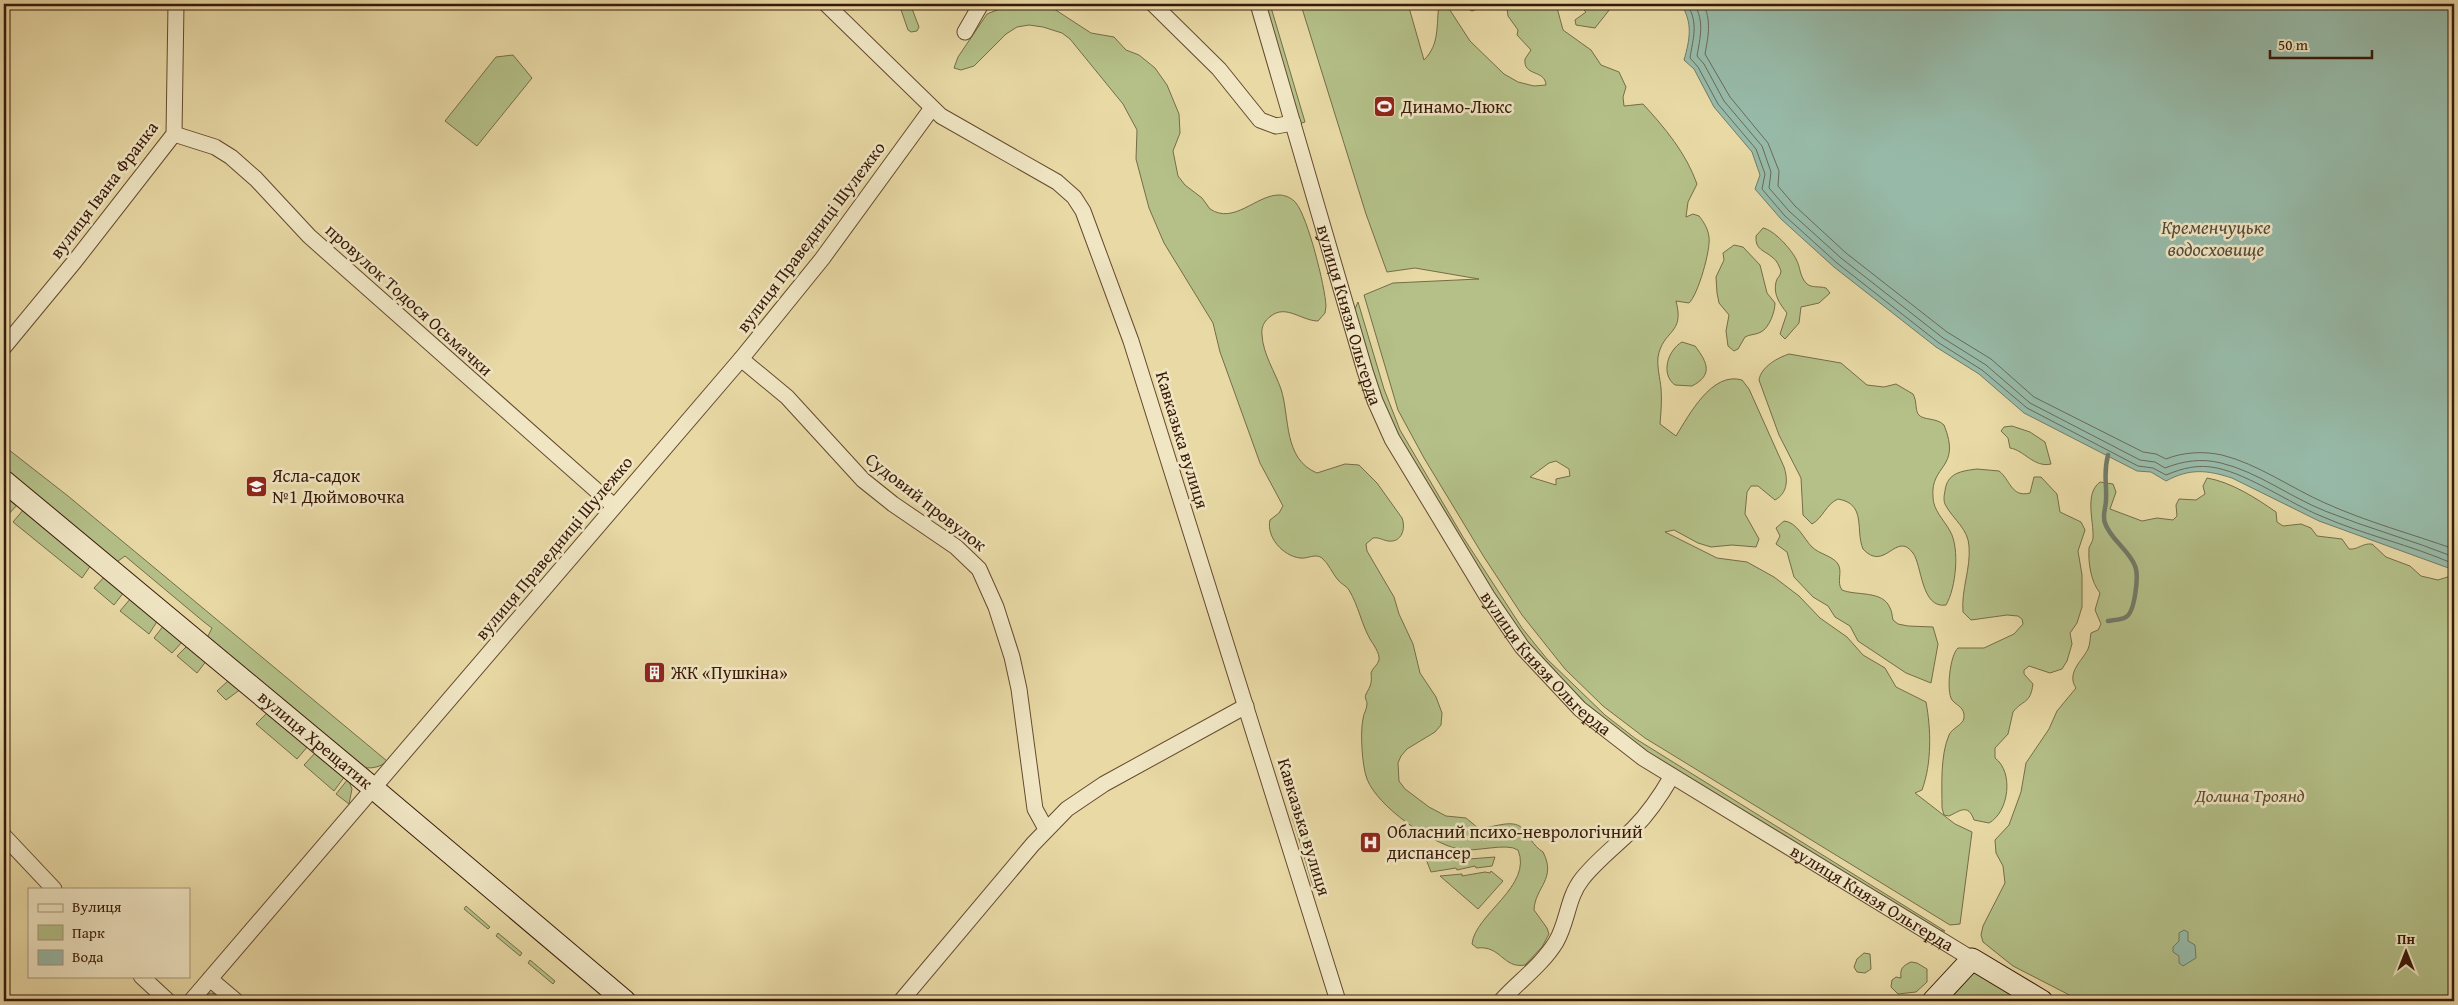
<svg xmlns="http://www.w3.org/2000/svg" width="2458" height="1005" font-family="'Gentium Book Plus',serif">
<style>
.green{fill:#b4c088;stroke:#766c48;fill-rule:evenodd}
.water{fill:#97baa8;stroke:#717a68}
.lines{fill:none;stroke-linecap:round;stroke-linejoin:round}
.shore{stroke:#686a58;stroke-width:1}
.stream{stroke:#717a68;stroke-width:4.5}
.street-casing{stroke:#65492f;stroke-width:17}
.secondary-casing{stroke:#391908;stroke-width:23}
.street{stroke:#f0e6c4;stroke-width:15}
.secondary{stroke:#f0e6c4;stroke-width:21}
.labels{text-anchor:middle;stroke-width:5;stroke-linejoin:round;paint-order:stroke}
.poi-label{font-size:18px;fill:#391908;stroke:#f0e6c4;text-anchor:start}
.street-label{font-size:18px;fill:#391908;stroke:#f0e6c4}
.park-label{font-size:18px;font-style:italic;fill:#5e4b2e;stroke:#f0e6c4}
.water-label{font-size:19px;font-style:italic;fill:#554938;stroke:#f0e6c4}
</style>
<rect width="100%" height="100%" fill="#e8d9a5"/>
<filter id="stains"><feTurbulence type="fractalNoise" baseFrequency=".004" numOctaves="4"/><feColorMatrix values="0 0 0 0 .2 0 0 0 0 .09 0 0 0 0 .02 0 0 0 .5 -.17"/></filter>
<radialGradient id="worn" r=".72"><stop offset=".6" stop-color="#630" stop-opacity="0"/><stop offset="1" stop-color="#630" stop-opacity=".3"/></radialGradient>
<!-- green -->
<path class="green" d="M899,4h10l2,2 8,21 -2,4 -6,1 -3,-2z
M1012,4l36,1 43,28 23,4 12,13 13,5 16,13 12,17 12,29 1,19 -7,18 5,25 7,9 17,13 8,11c24,16 46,-14 69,-14 6,0 13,3 17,8 12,15 29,83 30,103l-1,7 -7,8c-16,0 -32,-17 -47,-5 -7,5 -10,11 -9,19 1,19 13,37 19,54 9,28 2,70 36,84l28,-9 14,1 18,18 25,35c4,10 0,25 -14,23 -6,-1 -9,-4 -15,-3l-7,6 1,7 27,46 5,17 14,30 7,29 16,24 6,16 -1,12 -6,7 -28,17 -6,7 -3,7 1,18 6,8 24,18 17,9 20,2 12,10c13,1 34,-10 44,0 8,8 10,17 21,24 14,27 -8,35 -9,58l13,18 2,6 -7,13 -17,18c-22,4 -24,-20 -48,-17l-5,-4c3,-30 61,-58 46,-94 -12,-8 -43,3 -60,-1 -29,-7 -80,-42 -91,-70 -5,-13 -7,-47 -4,-60 0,-5 4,-9 4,-15 0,-4 -3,-6 -1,-10 5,-9 6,-11 5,-21 1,-5 7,-8 8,-13 1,-7 -6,-16 -9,-21 -9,-16 -11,-32 -21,-49 -2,-4 -8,-6 -11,-10 -6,-7 -9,-16 -16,-22 -7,-5 -14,1 -22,0 -17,-2 -34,-21 -30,-38l9,-7 4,-7 -23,-43 -40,-111 -7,-29 -49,-80 -15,-35 -13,-49 1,-29 -14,-26 -53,-65 -8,-6 -19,-6 -14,-2 -12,2 -11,7 -32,32 -13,4 -7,-2 4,-11 29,-43z
M1264,4h6l35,118 -6,2z
M1306,4h102l16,56c16,-16 12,-34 15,-56h7l24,37 34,33 14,8 16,4 12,-1c-1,-16 -23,-8 -21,-26l6,-9 -14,-15 1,-5 -10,-14 -1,-8 6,-4h43l7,26 28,20 10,15 18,7 7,15 -3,10 1,9 19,-2c22,24 43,49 54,80l-9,18 -2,15 7,-3 6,2c5,6 9,13 10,21 2,12 -11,58 -20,66l-13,-2c9,34 -13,28 -18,56 -1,11 2,21 3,31 1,12 0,24 -1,36l16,12c13,-21 36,-65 66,-56l7,9 35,78c4,12 4,26 -9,33l-17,-14h-7l-4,6 -2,22 14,25 -3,8 -24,-2 -21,2 -13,-4 -24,-13 -9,2 52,26 30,4 27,15 25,19 21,22 27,19 16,18 22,13 11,19 30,15c5,27 6,61 -4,88l-7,3 40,31 17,8 -12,92 -10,1 -305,-187 -42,-32 -38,-37 -43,-54 -38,-58 -60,-99 -26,-48 -34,-115 29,-12 86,-4 -64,-11 -28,4 -21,-58 -65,-209zM1556,461l13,8 1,7 -14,3v6l-26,-8 19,-14z
M1466,4h24l-18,7 -6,-3z
M1583,4h26l1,5 -15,19 -19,-3 -1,-5 11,-8 -4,-4z
M513,55l19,23 -55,68 -32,-25 51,-64z
M1763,228c11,2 28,21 33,31 5,9 3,17 11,25 5,4 12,2 19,4l4,5 -11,10 -18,4 -2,16 -14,16 -5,-5 7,-21c-7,-9 -14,-18 -11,-31 1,-5 5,-6 5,-11 -2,-5 -4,-11 -9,-14 -8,-7 -17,-7 -16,-21z
M1734,245l9,2 17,18 7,28 8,10c0,9 -6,25 -14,29 -5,3 -11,2 -16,5l-7,12 -4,2 -6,-5 -2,-15 3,-16 -10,-12 -2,-10 -1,-16 8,-17 -1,-7z
M1358,302l26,87 16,41 63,107 59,91 25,31 58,56 31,24 309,192h-7l-301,-185 -52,-41 -46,-47 -33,-44 -100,-161 -27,-59 -25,-83z
M1682,342l13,4c13,17 18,29 -3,40l-17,-1c-15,-11 -7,-35 7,-43z
M1789,354l52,9 26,22 17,2 12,-3 17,10c4,7 2,14 5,20 5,7 18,3 26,11 18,44 -14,39 -11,72 0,13 11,23 17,34 10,17 6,57 -4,74 -25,4 -24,-40 -33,-52 -17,-23 -28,20 -50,-4 -8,-19 4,-45 -25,-50 -12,5 -15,19 -26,25l-9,-9 -2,-37 -22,-43 -20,-55c2,-13 18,-22 30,-26z
M2012,426l18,6 15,10 6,22c-17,4 -27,-14 -41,-16l-2,-10 -7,-7 3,-4z
M4,446l64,50 319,265c-7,7 -17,8 -27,6l-154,-127 6,-12 -8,-6 -79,-66 -11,8 -110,-93z
M1977,469l22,2c11,8 12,27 31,22l4,-16h7l16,17 3,18 21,10 4,8 -7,21 4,24v32l-5,16 -7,10 2,11 -5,17 -5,8 -12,4 -21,-7 -5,4v4l9,10c-3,21 -10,15 -20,28l-5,22 -13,14v10c19,14 14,54 -6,65l-15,-3c-6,-17 -14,-9 -25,-4l-5,-1 -2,-7c0,-22 -2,-52 7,-73 3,-7 14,-10 15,-17 1,-11 -7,-12 -12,-18 -6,-9 -2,-45 6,-52h26l30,-14 9,-10 -1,-5 -4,-3 -11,-1 -36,5 -8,-8c-2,-22 8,-44 6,-66 -1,-17 -15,-26 -23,-40 -3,-5 -2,-10 -1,-15 2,-18 16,-20 32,-22z
M2207,478c24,4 49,20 69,34l1,10 6,4 18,-2 10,4 6,8 25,3 7,10c9,1 13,-6 23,-5l14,13 24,9 11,10 17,4 16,-5v407l-3,5 3,4v10h-373l-68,-35 -30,-24 -2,-7 2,-9 22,-43 -2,-17 -7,-13 -1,-13 14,-15 12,-33 5,-29 23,-34 8,-18 19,-23c-10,-15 6,-27 12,-39 2,-4 2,-11 3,-16l7,-3 3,-6 -6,-14 5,-17c-9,-11 -12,-30 -11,-45 1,-3 4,-7 4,-10 1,-17 -9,-44 7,-56l13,2 3,8 -6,17 32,12 15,-3 16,2 4,-4 -1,-11 3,-6 17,1 9,-6 -2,-8z
M4,492l14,12 -12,13 -2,-2z
M24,509l67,56 -9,13 -69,-56z
M1784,521c13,1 20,18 28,26 7,7 21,9 26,17 5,8 -2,18 4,26 14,6 41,0 48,18 2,3 2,8 3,12l5,4 10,2 25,1 5,17 -7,39 -25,-10 -48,-32 -8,-15 -15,-9 -7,-11 -15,-9 -19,-20 -7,-25 -11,-8 4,-8 -4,-8z
M105,576l19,16 -10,13 -20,-17z
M131,598l27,22 -9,14 -29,-23z
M164,625l19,16 -11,12 -18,-15z
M188,645l19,15 -10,13 -20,-17z
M229,680l12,9 -15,11 -9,-9z
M268,712l40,34 -11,13 -41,-35z
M316,752l29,24 -11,15 -30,-26z
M348,779l4,10 -3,15 -13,-10z
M1300,814l21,69 -8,3 -21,-70z
M1437,856l32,3 26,-2 -3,9 -16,2 -1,-2 -18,4 -1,-2 -25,4 -5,-13z
M1491,871l12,10 -25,28 -38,-33 22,-2v2l23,-4 5,1z
M466,906l24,21 -2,2 -24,-20z
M498,933l24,20 -2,3 -24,-20z
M1864,953l6,1 1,15 -6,4 -8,-1 -3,-5 3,-8z
M530,960l25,21 -2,3 -25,-21z
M1911,962l6,1 10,6v13l-11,10 -18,2 -7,-7 1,-7 4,-3 5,1c-1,-9 1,-12 10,-16z
M1972,968l55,33h-87z
M210,993l7,1 8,7h-26z"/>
<!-- water -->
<path class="water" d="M1681,4h773v566l-135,-49 -87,-43c-25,-8 -42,-10 -66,3l-15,-9 -14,-1 -113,-58 -45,-39 -43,-27 -102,-80 -53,-48 -26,-30 5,-14 -8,-23 -38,-45 -20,-38 -10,-9c6,-21 9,-37 -3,-56z
M2184,930l4,2v9l7,4 1,13 -13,8 -4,-3v-7l-6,-4v-5l6,-6v-8z"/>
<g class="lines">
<!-- shore -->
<path class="shore" d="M1687,4c12,19 6,34 3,54l8,9 20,37 38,45 9,25 -3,15 23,27 52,47 102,80 43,27 45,38 111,58 15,2 13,7c17,-7 32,-11 51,-7 33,7 72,35 104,48 43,19 90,29 133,48
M1694,4c11,17 6,34 3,52l7,8 20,37 38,45 9,26 -2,16 20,23 52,47 102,80 43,27 44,38 110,57 15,2 10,6c18,-7 36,-10 56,-5 37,9 69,34 104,48 42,17 87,29 129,46
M1703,4c9,15 5,34 2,50l25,43 38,46 11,28 -1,15 17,20 51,47 101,79 44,27 43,38 109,55 13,2 10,5c17,-7 38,-8 56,-4 36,9 69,33 103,48 42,19 87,31 129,46"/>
<!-- stream -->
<path class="stream" d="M2108,455c-5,19 -1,27 -2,45 0,8 -4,15 -1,23 5,16 24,27 30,43 4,9 0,46 -9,51 -4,3 -13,3 -18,4"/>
<defs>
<g id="street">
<path d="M826,4l115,112 116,66 17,15 9,14 48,130 207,660"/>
<path d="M1153,4l66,65 41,51 16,6 17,-3"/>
<path id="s1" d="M1258,4l107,367 10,30 17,38 95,157 35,51 58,62 63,49 329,201"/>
<path d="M965,32l16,-28"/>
<path d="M174,134l41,13 16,10 25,22 53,57 305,270"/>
<path d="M4,347l71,-86 99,-127 2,-130"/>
<path d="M741,359l46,38 76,83 30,24 63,43 23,22 17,38 16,50 7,32 16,120 11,20"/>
<path d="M4,836l50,53"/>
<path d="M141,976l27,25"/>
<path d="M210,979l26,22"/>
<path d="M191,1001l550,-642 81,-100 110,-151"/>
<path d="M901,1001l132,-157 34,-35 37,-25 142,-78"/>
<path d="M1501,1001c17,-19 41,-36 55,-59 12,-20 11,-44 26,-63 15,-19 34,-33 52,-51 15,-15 27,-33 38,-52"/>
</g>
<g id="secondary">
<path id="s2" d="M4,481l369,307 252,213"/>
<path d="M1933,1001l39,-42 70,42"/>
</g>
</defs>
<!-- street casing -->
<use href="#street" class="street-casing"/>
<!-- secondary casing -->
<use href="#secondary" class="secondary-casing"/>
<!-- street -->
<use href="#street" class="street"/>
<!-- secondary -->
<use href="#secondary" class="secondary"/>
</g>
<!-- icons -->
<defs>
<symbol id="stadium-square" viewBox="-11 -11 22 22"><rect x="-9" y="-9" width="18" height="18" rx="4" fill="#8f2418" stroke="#f0e6c4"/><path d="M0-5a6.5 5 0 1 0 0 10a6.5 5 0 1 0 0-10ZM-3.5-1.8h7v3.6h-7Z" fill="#fff"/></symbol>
<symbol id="school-square" viewBox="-11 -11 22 22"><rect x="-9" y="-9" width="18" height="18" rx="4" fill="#8f2418" stroke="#f0e6c4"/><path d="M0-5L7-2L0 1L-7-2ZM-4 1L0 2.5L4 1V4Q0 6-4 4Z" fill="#fff"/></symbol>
<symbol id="building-square" viewBox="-11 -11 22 22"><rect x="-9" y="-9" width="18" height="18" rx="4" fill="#8f2418" stroke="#f0e6c4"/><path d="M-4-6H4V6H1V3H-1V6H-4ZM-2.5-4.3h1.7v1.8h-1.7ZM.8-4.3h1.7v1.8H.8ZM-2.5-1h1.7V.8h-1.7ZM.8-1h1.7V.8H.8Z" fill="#fff"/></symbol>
<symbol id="hospital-square" viewBox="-11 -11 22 22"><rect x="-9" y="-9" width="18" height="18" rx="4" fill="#8f2418" stroke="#f0e6c4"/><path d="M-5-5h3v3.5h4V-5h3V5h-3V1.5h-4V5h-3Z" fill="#fff"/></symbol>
</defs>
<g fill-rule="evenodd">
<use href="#stadium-square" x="1372" y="94" width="25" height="25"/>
<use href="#school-square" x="244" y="474" width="25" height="25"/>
<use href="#building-square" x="642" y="660" width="25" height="25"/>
<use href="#hospital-square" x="1358" y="830" width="25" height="25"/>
</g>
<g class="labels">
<!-- poi labels -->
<g class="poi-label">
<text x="1401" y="113">Динамо-Люкс</text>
<text x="272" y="482">Ясла-садок<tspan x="272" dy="21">№1 Дюймовочка</tspan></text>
<text x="671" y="679">ЖК «Пушкіна»</text>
<text x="1387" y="838">Обласний психо-неврологічний<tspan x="1387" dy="21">диспансер</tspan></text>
</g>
<!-- street labels -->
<g class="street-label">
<text transform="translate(104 190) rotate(-53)" y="6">вулиця Івана Франка</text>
<text transform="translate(811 237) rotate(-53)" y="6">вулиця Праведниці Шулежко</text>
<text transform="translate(409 300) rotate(42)" y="6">провулок Тодося Осьмачки</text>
<text dy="6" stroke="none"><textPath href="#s1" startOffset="324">вулиця Князя Ольгерда</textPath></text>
<text transform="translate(1182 440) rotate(73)" y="6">Кавказька вулиця</text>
<text transform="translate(926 502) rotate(38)" y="6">Судовий провулок</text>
<text transform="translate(554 548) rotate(-50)" y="6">вулиця Праведниці Шулежко</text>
<text dy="6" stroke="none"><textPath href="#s1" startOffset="729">вулиця Князя Ольгерда</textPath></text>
<text dy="6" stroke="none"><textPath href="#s2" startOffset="405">вулиця Хрещатик</textPath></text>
<text transform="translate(1304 827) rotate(73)" y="6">Кавказька вулиця</text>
<text dy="6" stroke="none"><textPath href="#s1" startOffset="1134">вулиця Князя Ольгерда</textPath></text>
</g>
<!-- park labels -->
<g class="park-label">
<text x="2250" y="802">Долина Троянд</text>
</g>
<!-- water labels -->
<g class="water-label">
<text x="2216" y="234">Кременчуцьке<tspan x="2216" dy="22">водосховище</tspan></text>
</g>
</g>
<!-- margin -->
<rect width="2458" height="1005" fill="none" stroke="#e8d9a5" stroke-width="20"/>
<rect x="5" y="5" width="2448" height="995" fill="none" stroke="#391908" stroke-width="2.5"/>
<rect x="10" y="10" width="2438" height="985" fill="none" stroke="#391908"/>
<!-- legend -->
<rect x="28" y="888" width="162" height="90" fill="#f0e6c4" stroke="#a79479"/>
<rect x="38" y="904" width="25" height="8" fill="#f0e6c4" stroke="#a79479"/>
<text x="72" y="912" font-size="15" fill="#391908">Вулиця</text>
<rect x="38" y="925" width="25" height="15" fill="#b4c088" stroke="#a79479"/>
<text x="72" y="938" font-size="15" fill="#391908">Парк</text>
<rect x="38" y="950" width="25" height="15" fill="#97baa8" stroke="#a79479"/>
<text x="72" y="962" font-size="15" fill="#391908">Вода</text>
<!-- north arrow -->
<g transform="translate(2406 952)" stroke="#f0e6c4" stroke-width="4" paint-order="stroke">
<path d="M0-4L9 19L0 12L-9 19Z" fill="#391908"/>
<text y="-8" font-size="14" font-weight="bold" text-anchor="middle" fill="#391908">Пн</text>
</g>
<!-- scale -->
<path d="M2270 50v8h102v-8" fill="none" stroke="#391908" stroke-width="2.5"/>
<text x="2278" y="50" font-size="15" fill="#391908" stroke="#f0e6c4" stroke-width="4" paint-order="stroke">50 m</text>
<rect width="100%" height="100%" filter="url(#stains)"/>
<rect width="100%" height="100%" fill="url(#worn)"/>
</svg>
